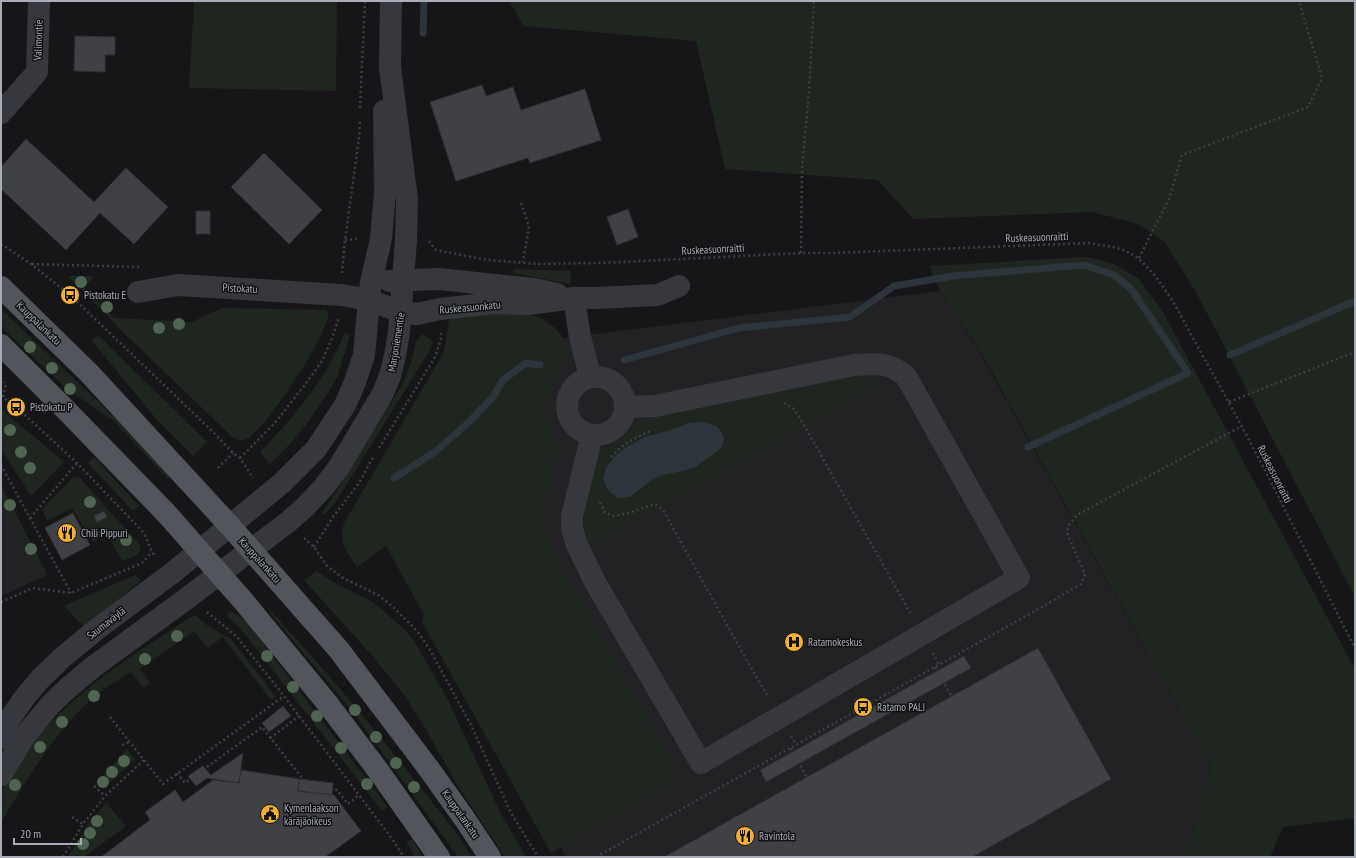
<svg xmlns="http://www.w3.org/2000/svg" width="1356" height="858" font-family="'PT Sans Narrow',sans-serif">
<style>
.built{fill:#222225}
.green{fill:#1e261f;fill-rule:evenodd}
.water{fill:#2c353c}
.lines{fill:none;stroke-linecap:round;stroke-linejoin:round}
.stream{stroke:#2c353c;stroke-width:7}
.building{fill:#404145;stroke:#303034}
.path{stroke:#3d3f44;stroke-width:2.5;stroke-dasharray:2 3;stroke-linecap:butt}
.minor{stroke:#37383d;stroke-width:22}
.major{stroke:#53555c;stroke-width:22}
.tree{fill:#506452}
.labels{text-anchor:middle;stroke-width:3;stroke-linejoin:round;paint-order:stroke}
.street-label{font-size:11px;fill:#a8adb8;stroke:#111113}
.poi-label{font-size:11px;fill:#a8adb8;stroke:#111113;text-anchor:start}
</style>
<rect width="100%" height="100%" fill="#161618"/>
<!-- built -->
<path class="built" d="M940,291l40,62 231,414 -25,90h-620l-190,-341 122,-170z
M1,496l42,81 -42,19z"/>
<!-- green -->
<path class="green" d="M194,1h143l-1,90 -147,-3z
M509,1h846v596l-158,-303 -32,-52 -27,-18 -46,-12 -179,7 -35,-39 -153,-11 -29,-128 -172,-15z
M1087,257l27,7 25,15 24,33 192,357v149l-72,9 -13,30h-84l25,-90 -230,-414 -41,-62 -11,-25z
M513,269l58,2 -1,13 -57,-11z
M68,276h24l1,2 -9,9 30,31 78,4 30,-14 104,2 3,6 -10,24 -15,26 -19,29 -20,27 -16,16 -8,3 -9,-4 -7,-7 -101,-97z
M1,309l116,111 53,56 -2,3 -54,-58 -46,-31 -67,-63z
M523,312l18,6 13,9 8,9 4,13v10l-18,34 -3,18 11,33v11l-10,53v18l5,20 130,232 -130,75 -129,-231 2,-7 -38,-69 -29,21c-11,-17 -19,-23 -13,-44l100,-171 5,-32 4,-6z
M345,332l5,3 -12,40 -7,13 -25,37 -15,18 -21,21 -10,-12c34,-35 67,-74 85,-120z
M422,334l11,7 -3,9 -95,153 -11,12 -2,-3 10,-14 70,-113 9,-22 5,-21z
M98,335l109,107 -14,14 -35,-35 -66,-80z
M844,377c12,0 29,-4 37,7l-208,117c-27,14 -56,27 -81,45l-8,-20 -1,-22 11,-39 5,-11 6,-6 18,-11 13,-14 15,-8zM688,423l18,36 -12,9 -11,3 -20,4 -13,6 -20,16 -24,-29c11,-14 24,-25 40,-31 14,-5 28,-8 42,-14z
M1,409l63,53 -33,34 -30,-47z
M94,457l45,49 -6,5 -45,-48z
M74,477l6,1 61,68c0,10 -11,12 -19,15l-15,-27 -14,8 -21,-34 -25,13 -5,-12z
M1,485l46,89 -4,3 -42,-77z
M317,571l14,10 38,19 11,8 26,23 10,13 31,54 53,114 26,45h-21l-48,-72 -29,-52 -23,-37 -30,-37 -71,-79z
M135,575l6,5 -56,48 -21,-22z
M230,611l11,6 6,5 140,184 -5,5 -134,-173 -7,-9 -14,-13z
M271,611c50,55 99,111 144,170 20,24 40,49 57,76h-14l-106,-146 -83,-99z
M195,615l14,12 22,12 45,58 -5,3 -48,-63 -15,11 -14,-17 -54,38 10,14 -6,5 -13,-16c-18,11 -35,22 -50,37 -32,33 -56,74 -80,113 0,-9 -1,-19 0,-27 2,-9 10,-19 15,-27 43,-69 107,-106 173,-150z
M127,749l8,10 -32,30 -6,-6z
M106,803l20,23 -42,31h-16l22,-35z
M412,839l11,18h-8l-9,-15z"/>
<!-- water -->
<path class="water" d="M703,422l13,4 5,5 3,7 -1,6 -4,6 -25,18 -11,3 -20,4 -13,6 -20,16 -11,1 -7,-4 -5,-5 -4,-11 3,-10 10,-13 12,-9 17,-9 32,-9 11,-5z"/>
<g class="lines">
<!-- stream -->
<path class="stream" d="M423,33l1,-32
M1230,355l125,-54
M624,360l115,-32 111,-11 44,-31 59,-10 131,-11 30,10 18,15 56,83 -160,74
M394,478l41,-26 34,-30 24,-25 10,-17 23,-17 14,2"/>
</g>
<!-- building -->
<path class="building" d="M75,36l40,1v18h-10v17l-31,-1z
M482,85l4,11 27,-9 8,23 64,-21 16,51 -71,23 -2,-5 -72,23 -26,-79z
M26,139l68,63 32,-34 42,39 -34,37 -34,-31 -34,37 -65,-61v-22z
M264,153l58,57 -33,34 -58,-57z
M628,209l10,28 -21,8 -10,-28z
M196,211h14v23h-14z
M104,511l3,6 -10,5 -3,-6z
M73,513l17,32 -28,15 -17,-32z
M1038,648l73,131 -139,78h-308z
M964,656l7,12 -205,114 -6,-12z
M283,706l8,10 -22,16 -7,-9z
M243,753l-4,30 -32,-5 -11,8 -8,-10 15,-10 8,9z
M241,770l58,9 -1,12 36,4 27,36 -36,26h-224l49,-37 -5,-8 30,-22 8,12 30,-22 26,3z
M299,779l34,4 -1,12 -34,-4z"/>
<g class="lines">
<!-- path -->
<path class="path" d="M360,108l5,-107
M521,203l8,23 -6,36
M345,240l13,-1
M429,241l7,9 51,10 53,4 61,-1 200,-10h32l256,-10c17,3 37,4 51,17 28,25 45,65 64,98 54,94 101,193 151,290
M1,244l30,20 39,31 142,136 21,22 7,5 13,20
M801,253l1,-85 7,-77 5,-90
M1139,258l30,-59 13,-44 126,-48 14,-29 -23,-77
M32,264l107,3
M342,273l3,-33 14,-102 1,-17
M1,396l15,11 61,56 65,68c6,8 7,18 14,26
M3,397l3,-13 -2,-2
M1229,402l126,-50
M784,403l9,5 7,10 112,198
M379,448l56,-91 6,-18v-8
M611,457c11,-13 25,-20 42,-27
M240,458l34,-34 30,-38 18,-25 11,-25 6,-19
M1,465l70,128
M218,468l15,-15
M600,502l5,11 9,3 11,-2 30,-10 8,6 83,149 23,39
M30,518l47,-55
M304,538l10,9 13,19 16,12 35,17 15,12 25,25 12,18 41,75 40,88 27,44
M314,547l19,-30 26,-34 14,-26
M1,602l32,-14 38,5 71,-30 10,-11
M207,612l30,25 47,59 109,144 11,17
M933,653l6,12
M935,667l17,30
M110,717l53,67 121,-88
M901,729l14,-8 2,4 -14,8
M791,736l5,9
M270,738l29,-22
M122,745l7,-3
M791,748l16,30
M177,773l8,10 77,-56 52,66 6,-5 17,2 11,14 11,-9
M94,786l11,10
M787,793l-16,9 3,5 15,-10
M72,817l11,7
M63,857l20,-33 22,-28 39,-36
M596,857l446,-250 39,-23 4,-10 -18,-41 2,-8 8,-10 165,-89"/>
<!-- minor -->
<path class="minor" d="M1,113l36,-41 2,-71
M389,281l50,-2 95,10 23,5
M138,292l40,-7 164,10 27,5 32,12 16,2 23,-5 54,-6 34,1 46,-6h22l62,-3 21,-9
M574,298l6,39 10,39
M567 406a29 29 0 1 1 58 0a29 29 0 1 1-58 0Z
M592,435l-20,81v13l5,16 18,37 106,181 318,-185 -113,-202c-20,-15 -29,-12 -52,-11l-199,41 -30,1
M1,738l6,-15 18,-26 16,-19 22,-21 34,-28 74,-55 111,-91 34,-34 29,-44 10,-23 9,-27 5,-55 2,-18 10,-43 4,-47 -1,-81
M1,775l23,-38 27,-33 17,-16 25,-21 89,-65 106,-80 17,-15 18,-19 16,-21 43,-72 8,-19 5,-20 4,-24 7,-92 1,-41 -17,-132 1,-66"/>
<!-- major -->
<path class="major" d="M1,287l88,86 141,153 109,124 90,119 35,49 26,39
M1,345l65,65 100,103 79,90 82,100 53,70 59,84"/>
</g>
<!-- trees -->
<g class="tree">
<circle cx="81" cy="282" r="6"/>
<circle cx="107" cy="307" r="6"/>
<circle cx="179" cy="324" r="6"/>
<circle cx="159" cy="328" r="6"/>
<circle cx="30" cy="347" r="6"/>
<circle cx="52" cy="368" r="6"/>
<circle cx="70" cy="389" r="6"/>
<circle cx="10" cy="430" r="6"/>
<circle cx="21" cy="452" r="6"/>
<circle cx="30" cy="468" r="6"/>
<circle cx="90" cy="502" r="6"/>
<circle cx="10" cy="505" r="6"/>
<circle cx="126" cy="540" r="6"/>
<circle cx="31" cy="549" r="6"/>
<circle cx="177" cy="636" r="6"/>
<circle cx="267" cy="656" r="6"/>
<circle cx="145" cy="659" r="6"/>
<circle cx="293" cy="687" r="6"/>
<circle cx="94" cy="696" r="6"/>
<circle cx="355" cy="710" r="6"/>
<circle cx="317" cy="716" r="6"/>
<circle cx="62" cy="722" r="6"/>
<circle cx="376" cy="737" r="6"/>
<circle cx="40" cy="747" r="6"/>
<circle cx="341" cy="748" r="6"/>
<circle cx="124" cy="761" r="6"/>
<circle cx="396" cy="763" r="6"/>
<circle cx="112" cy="772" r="6"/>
<circle cx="103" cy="782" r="6"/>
<circle cx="367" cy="784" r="6"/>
<circle cx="15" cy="785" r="6"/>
<circle cx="414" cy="787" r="6"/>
<circle cx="97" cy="821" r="6"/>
<circle cx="90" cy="833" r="6"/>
<circle cx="83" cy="844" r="6"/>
</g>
<!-- icons -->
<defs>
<symbol id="bus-disc" viewBox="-11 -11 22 22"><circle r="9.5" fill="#f2b134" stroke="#111113"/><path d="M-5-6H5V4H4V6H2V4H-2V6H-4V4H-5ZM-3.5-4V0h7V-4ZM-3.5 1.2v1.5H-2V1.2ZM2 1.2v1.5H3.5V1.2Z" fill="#111"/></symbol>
<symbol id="restaurant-disc" viewBox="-11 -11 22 22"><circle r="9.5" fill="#f2b134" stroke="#111113"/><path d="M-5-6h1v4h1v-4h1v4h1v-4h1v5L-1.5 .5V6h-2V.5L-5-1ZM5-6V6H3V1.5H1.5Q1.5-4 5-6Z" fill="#111"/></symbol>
<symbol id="hospital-disc" viewBox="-11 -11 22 22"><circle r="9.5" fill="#f2b134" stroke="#111113"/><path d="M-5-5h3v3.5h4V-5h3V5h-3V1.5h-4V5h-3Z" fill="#111"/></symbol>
<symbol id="civic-disc" viewBox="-11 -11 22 22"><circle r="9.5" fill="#f2b134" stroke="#111113"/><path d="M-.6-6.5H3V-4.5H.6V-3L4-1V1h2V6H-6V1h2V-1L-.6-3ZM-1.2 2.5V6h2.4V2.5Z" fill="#111"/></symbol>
</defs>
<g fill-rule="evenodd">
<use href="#bus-disc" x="59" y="284" width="22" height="22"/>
<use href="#bus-disc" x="5" y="396" width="22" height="22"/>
<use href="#restaurant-disc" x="56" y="522" width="22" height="22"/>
<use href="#hospital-disc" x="783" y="631" width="22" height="22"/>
<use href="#bus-disc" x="852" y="696" width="22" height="22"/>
<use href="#civic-disc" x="259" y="803" width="22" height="22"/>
<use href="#restaurant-disc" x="734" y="825" width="22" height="22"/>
</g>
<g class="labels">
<!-- street labels -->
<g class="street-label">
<text transform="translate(38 40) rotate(-88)" y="4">Valimontie</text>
<text transform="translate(1037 237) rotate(-2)" y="4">Ruskeasuonraitti</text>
<text transform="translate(713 249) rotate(-3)" y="4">Ruskeasuonraitti</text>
<text transform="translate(240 288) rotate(3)" y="4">Pistokatu</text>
<text transform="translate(470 307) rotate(-5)" y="4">Ruskeasuonkatu</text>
<text transform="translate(39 323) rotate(44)" y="4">Kauppalankatu</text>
<text transform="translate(396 342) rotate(-81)" y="4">Marjoniementie</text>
<text transform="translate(1275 474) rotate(63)" y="4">Ruskeasuonraitti</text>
<text transform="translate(260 560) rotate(48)" y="4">Kauppalankatu</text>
<text transform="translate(106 623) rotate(-38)" y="4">Saumaväylä</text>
<text transform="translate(461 814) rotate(55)" y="4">Kauppalankatu</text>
</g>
<!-- poi labels -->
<g class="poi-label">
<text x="84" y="299">Pistokatu E</text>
<text x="30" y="411">Pistokatu P</text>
<text x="81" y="537">Chili Pippuri</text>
<text x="808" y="646">Ratamokeskus</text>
<text x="877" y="711">Ratamo PALI</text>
<text x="284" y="812">Kymenlaakson<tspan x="284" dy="13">käräjäoikeus</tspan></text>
<text x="759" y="840">Ravintola</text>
</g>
</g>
<!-- border -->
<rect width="1356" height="858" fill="none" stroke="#a8adb8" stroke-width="4"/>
<!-- scale -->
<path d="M14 838v6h67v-6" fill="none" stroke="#a8adb8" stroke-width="2"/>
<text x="20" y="838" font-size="12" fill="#a8adb8" stroke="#111113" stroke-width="3" paint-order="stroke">20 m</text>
</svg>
